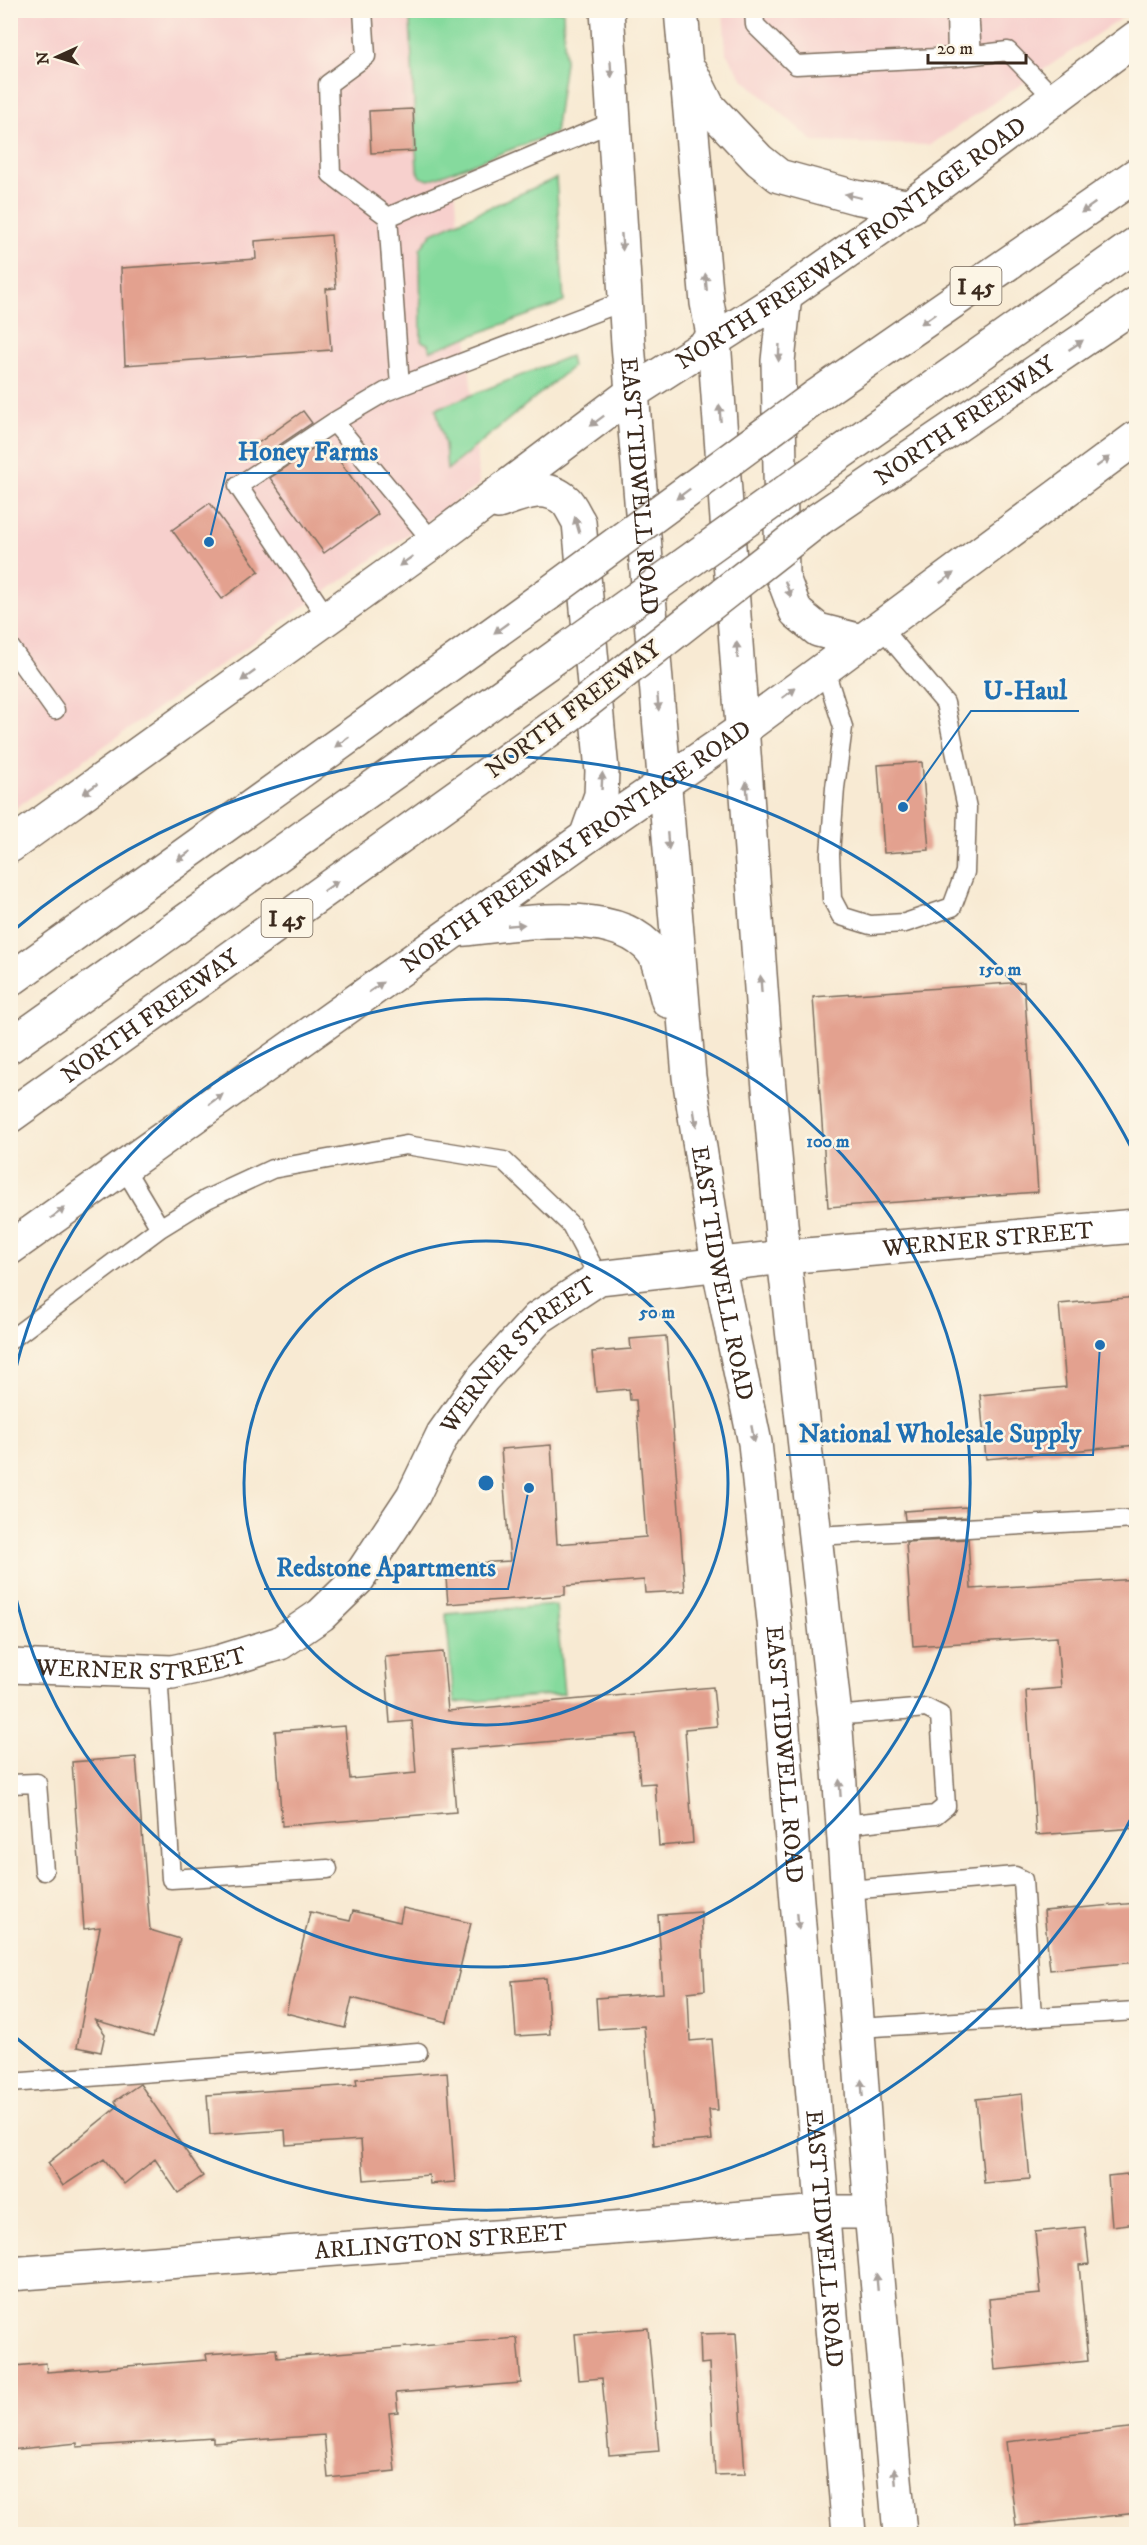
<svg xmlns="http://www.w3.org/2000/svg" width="1147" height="2545" font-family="'IM FELL DW Pica',serif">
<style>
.built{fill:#f7d0cd}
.green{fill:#85da9d;stroke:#60825e;stroke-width:1.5}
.building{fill:#e3a18f}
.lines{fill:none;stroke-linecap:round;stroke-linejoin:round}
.service-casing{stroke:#7d6d5d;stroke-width:21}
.minor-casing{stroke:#7d6d5d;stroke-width:36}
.tertiary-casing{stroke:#7d6d5d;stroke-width:36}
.secondary-casing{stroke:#7d6d5d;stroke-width:36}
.motorway-casing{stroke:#7d6d5d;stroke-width:36}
.service{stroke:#fff;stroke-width:18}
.minor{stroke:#fff;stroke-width:33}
.tertiary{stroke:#fff;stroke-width:33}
.secondary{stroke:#fff;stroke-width:33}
.motorway{stroke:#fff;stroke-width:33}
.motorway-bridge-casing{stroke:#7d6d5d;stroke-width:36;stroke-linecap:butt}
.motorway-bridge{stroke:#fff;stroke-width:33}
.oneway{fill:#a79f9a}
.ring{fill:none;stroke:#1f6fb2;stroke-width:3}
.labels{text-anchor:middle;stroke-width:5;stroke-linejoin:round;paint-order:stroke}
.shield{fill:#fcf5e5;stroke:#75675a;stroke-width:1.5}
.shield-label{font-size:22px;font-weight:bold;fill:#3b2a1e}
.street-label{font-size:24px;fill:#3b2a1e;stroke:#fcf5e5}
.centre{fill:#1f6fb2;stroke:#fcf5e5;stroke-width:3}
.ring-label{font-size:18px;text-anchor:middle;font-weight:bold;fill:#1f6fb2;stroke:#fcf5e5;stroke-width:5;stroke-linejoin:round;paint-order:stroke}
.leader{fill:none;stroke:#1f6fb2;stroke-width:2}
.callout-dot{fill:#1f6fb2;stroke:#fcf5e5;stroke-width:2}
.callout-label{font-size:26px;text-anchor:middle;font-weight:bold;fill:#1f6fb2;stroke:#fcf5e5;stroke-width:5;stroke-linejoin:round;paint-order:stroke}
</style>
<rect width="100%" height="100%" fill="#fcf5e5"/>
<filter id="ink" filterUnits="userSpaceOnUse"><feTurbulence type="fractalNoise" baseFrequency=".0167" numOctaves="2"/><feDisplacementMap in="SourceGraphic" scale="12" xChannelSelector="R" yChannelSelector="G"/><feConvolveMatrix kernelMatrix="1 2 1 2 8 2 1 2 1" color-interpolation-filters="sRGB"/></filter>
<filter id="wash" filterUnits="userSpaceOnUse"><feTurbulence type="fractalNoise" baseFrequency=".008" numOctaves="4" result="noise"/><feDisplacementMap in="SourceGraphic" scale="24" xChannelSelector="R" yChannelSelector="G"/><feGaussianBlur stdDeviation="1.35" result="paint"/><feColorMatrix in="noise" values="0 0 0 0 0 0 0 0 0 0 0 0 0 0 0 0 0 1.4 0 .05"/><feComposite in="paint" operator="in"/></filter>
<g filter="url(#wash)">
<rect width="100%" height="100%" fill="#f8ead3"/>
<!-- built -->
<path class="built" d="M1123,10v7l-193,128 -116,-3 -72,-64 -16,-25 -3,-42z
M11,11h430l38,474 -468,326z"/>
<!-- green -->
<path class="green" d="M425,10l138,1 2,51 -10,71 -126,47 -9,-3 -3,-7 -7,-151z
M556,178l8,124 -134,49 -2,-7 -7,-3 -1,-92 12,-16z
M570,356l2,11 -125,103 -2,-25 -9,-36z
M556,1605l8,89 -110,9 -8,-89z"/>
<g id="blocks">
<!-- building -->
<path class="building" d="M413,109l2,42 -44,2 -2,-42z
M331,235l5,53 -10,1 5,61 -206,15 -4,-97 135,-9 -1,-18z
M303,411l9,12 -55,37 -7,-11z
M325,441l53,73 -54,39 -54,-75z
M210,503l49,68 -37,28 -50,-69z
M922,762l7,88 -45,3 -6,-88z
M1024,982l14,210 -210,15 -15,-210z
M1137,1297v148l-151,14 -6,-64 86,-8 -7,-83z
M666,1336l19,255 -40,2 -1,-13 -79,6v9l-117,9 -3,-39 65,-4 -9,-112 50,-4 6,99 89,-7 -10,-137h-6l-1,-11 -33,3 -4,-40 39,-3 -1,-10z
M966,1507l1,10 -62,3 -1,-9z
M968,1539l3,50 166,-10v249l-101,7 -10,-144 35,-3 -4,-51 -144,9 -7,-104z
M443,1652l5,59 265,-24 4,39 -32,3 8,114 -34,3 -4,-63 -15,1 -4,-50 -185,16 5,62 -174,14 -7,-95 70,-5 5,53 66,-6 -4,-52 -22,2 -5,-66z
M136,1757l14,173 30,9 -27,98 -58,-17 10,14 -4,18 -24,-5 23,-120 -16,2 -12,-167z
M1137,1903v59l-87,8 -6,-59z
M403,1908l68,15 -24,99 -95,-24 -7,30 -59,-15 24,-101 40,9 3,-10 47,11z
M701,1912l4,78 -17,2 2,49 22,-2 6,71h-9l3,30 -58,5 -10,-119 -46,3 -2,-31 67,-5 -5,-78z
M546,1978l4,56 -34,2 -4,-55z
M447,2072l8,110 -25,2 -1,-9 -65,5 -3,-40 -75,5 -1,-15 -75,5 -3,-40 150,-10 -1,-6z
M140,2084l63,92 -25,17 -23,-34 -31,25 -20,-25 -41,27 -15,-23 70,-57 -3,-5z
M1022,2094l8,85 -46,4 -8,-84z
M1137,2173v50l-25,3 -4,-50z
M1085,2227l4,37 -10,1 9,96 -93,9 -6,-71 52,-5 -6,-62z
M648,2328l11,123 -50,4 -7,-77 -23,2 -4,-46z
M736,2333l9,141 -30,1 -6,-112 -8,1 -1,-30z
M517,2338l4,45 -125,10 2,19 -9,1 6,58 -67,7 -4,-43 -111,8v-5l-136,9v-4l-67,7v-72h6l-1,-12 31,-3 1,9 160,-12 -1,-6 70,-5 1,9z
M1137,2427v86l-121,13 -10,-84z"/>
</g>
</g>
<g filter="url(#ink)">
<use href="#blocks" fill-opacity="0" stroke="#7d6d5d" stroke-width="1.5"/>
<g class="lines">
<defs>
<path id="service" d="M363,10l3,46 -38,28 3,90 57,43 12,169
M754,10l1,15 41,40 161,-8 51,-6 47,48
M956,10l1,47
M969,10l3,45
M388,217l227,-96
M334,422l99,120
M328,619l-90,-133 96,-64 51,-30 242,-92
M10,647l45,63
M824,667l19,60 -8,61 -5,66 2,45 9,17 29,9 35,-2 47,-16 13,-35 2,-64 -22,-105 -64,-76
M123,1166l37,62
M10,1340l150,-112 47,-29 65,-30 134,-24 98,16 67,64 28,53
M815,1536l321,-17
M158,1672l13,207 157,-10
M835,1716l91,-8 14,7 6,91 -11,9 -92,10
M10,1784l27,-1 7,88
M848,1890l167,-14 8,4 9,137
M858,2028l278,-17
M10,2083l408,-31"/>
<g id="minor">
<path id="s1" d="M10,2274l812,-62h49"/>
</g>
<g id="tertiary">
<path id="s2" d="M10,1666l162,6 47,-10 61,-19 41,-28 37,-36 55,-83 30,-62 40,-56 55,-60 61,-40 185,-21 352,-31"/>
</g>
<g id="secondary">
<path id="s3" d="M607,10l21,334 61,733 29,187 37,179 19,178 75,913"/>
<path d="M681,10l26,293 7,37 51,703 19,214 51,459 36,496 29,322"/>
<path d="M692,74l16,32 51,54 20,16 76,21 56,10"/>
<path d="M785,295l-7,66 4,214 14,37 22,18 43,11"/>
<path d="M498,502c23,-8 47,-20 68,-1 5,5 9,15 13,21l23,249 -1,24 -15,42"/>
<path id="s4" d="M10,846l423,-304 200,-150 152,-97 94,-66 257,-191"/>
<path d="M457,930c54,-5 159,-27 196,22 7,10 11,37 15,49"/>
<path id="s5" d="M10,1248l576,-411 157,-108 393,-291"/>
</g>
<g id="motorway">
<path d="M815,397l321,-222"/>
<path d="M822,466l314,-222"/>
<path id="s6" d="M819,519l317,-215"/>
<path d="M10,980l538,-386"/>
<path d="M10,1046l550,-392"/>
<path id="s7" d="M10,1116l553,-396"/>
</g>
</defs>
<!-- service casing -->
<use href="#service" class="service-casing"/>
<!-- minor casing -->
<use href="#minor" class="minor-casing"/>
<!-- tertiary casing -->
<use href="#tertiary" class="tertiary-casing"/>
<!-- secondary casing -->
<use href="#secondary" class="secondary-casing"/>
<!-- motorway casing -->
<use href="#motorway" class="motorway-casing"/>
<!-- service -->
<use href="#service" class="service"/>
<!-- minor -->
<use href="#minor" class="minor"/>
<!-- tertiary -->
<use href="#tertiary" class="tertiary"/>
<!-- secondary -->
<use href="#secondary" class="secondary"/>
<!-- motorway -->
<use href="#motorway" class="motorway"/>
<defs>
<path id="motorway-bridge" d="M548,594l267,-197
M560,654l262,-188
M563,720l256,-201"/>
</defs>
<!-- motorway-bridge casing -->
<use href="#motorway-bridge" class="motorway-bridge-casing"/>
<!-- motorway-bridge -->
<use href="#motorway-bridge" class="motorway-bridge"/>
</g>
<!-- one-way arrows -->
<defs><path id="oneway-solid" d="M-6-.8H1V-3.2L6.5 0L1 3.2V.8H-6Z" transform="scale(1.5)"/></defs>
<g class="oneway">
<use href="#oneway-solid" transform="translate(611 69) rotate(86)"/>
<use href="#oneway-solid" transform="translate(853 196) rotate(-166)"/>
<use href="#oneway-solid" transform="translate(1088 208) rotate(145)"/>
<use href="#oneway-solid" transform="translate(622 242) rotate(86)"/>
<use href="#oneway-solid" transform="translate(706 282) rotate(-95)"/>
<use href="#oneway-solid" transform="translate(928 319) rotate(145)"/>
<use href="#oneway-solid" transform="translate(1076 345) rotate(-34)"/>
<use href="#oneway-solid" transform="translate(779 353) rotate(93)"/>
<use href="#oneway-solid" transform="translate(720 413) rotate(-94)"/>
<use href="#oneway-solid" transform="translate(597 421) rotate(143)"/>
<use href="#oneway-solid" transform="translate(1103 462) rotate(-36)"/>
<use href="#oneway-solid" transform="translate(683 494) rotate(143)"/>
<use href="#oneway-solid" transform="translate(577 525) rotate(-106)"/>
<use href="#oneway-solid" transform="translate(406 561) rotate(144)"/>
<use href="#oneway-solid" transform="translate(947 578) rotate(-36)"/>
<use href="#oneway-solid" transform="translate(788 589) rotate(70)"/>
<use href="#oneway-solid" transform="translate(501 628) rotate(144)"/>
<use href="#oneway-solid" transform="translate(737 650) rotate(-94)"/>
<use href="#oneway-solid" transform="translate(248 676) rotate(144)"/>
<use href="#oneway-solid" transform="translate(789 693) rotate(-36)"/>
<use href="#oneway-solid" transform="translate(658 702) rotate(85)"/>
<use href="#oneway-solid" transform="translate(342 742) rotate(144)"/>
<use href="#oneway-solid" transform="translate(602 781) rotate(-87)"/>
<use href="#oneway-solid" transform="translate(90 789) rotate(144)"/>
<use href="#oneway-solid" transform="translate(747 790) rotate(-95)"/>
<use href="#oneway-solid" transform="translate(668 841) rotate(85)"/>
<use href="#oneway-solid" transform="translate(184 856) rotate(144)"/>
<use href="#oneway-solid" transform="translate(331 886) rotate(-36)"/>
<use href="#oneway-solid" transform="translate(516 925) rotate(-5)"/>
<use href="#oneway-solid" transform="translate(761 984) rotate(-94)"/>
<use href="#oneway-solid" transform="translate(376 987) rotate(-35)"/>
<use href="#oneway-solid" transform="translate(216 1099) rotate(-35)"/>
<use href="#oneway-solid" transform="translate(695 1118) rotate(81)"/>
<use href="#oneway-solid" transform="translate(58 1213) rotate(-36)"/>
<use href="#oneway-solid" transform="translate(753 1434) rotate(79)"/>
<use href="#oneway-solid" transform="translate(840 1788) rotate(-94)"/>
<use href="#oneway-solid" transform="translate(798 1921) rotate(85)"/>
<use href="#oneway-solid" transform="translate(862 2088) rotate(-94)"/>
<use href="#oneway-solid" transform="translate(877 2282) rotate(-95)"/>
<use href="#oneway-solid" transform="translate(895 2476) rotate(-95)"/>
</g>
</g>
<!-- distance rings -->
<g class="ring">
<circle cx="486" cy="1483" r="242"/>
<path d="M11 1391A484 484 0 1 1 11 1575"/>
<path d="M1134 1813A727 727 0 0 1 14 2036M14 930A727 727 0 0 1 1134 1153"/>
</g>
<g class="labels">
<!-- shield labels -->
<g class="shield">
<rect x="950.5" y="267" width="51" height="38" rx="4.5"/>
<rect x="261.5" y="899" width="51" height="38" rx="4.5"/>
</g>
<g class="shield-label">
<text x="976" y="294">I 45</text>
<text x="287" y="926">I 45</text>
</g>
<!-- street labels -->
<g class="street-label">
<text dy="8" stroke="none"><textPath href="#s4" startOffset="1035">NORTH FREEWAY FRONTAGE ROAD</textPath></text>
<text dy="8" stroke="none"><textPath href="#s6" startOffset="176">NORTH FREEWAY</textPath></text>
<text dy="8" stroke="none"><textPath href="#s3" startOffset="477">EAST TIDWELL ROAD</textPath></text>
<text transform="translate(573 709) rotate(-37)" y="8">NORTH FREEWAY</text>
<text dy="8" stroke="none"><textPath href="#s5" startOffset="694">NORTH FREEWAY FRONTAGE ROAD</textPath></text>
<text dy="8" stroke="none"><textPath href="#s7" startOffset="172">NORTH FREEWAY</textPath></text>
<text dy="8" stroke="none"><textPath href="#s2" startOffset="1158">WERNER STREET</textPath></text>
<text dy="8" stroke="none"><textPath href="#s3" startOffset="1269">EAST TIDWELL ROAD</textPath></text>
<text dy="8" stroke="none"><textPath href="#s2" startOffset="654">WERNER STREET</textPath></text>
<text dy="8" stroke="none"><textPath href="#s2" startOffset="132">WERNER STREET</textPath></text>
<text dy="8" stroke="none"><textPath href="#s3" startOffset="1755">EAST TIDWELL ROAD</textPath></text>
<text dy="8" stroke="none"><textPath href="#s3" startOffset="2241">EAST TIDWELL ROAD</textPath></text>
<text dy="8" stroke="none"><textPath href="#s1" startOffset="432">ARLINGTON STREET</textPath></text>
</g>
</g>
<circle cx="486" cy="1483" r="9" class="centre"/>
<g class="ring-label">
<text x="1000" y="975">150 m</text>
<text x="828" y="1147">100 m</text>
<text x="657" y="1318">50 m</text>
</g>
<!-- callouts -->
<path class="leader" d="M209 542L226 473H390M903 807L971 711H1079M1100 1345L1093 1455H786M529 1488L508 1589H264"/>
<g class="callout-dot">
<circle cx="209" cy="542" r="6"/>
<circle cx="903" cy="807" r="6"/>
<circle cx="1100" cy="1345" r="6"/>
<circle cx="529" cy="1488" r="6"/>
</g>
<g class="callout-label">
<text x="308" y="460">Honey Farms</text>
<text x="1025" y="699">U-Haul</text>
<text x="940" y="1442">National Wholesale Supply</text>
<text x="386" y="1576">Redstone Apartments</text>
</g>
<!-- margin -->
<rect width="1147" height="2545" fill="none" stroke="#fcf5e5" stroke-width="36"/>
<!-- north arrow -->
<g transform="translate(57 57) rotate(266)" stroke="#fcf5e5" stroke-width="4.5" paint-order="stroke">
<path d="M0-4.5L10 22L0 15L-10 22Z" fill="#3b2a1e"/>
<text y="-9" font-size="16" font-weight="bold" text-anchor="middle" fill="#3b2a1e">N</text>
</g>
<!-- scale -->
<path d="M928 54v9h98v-9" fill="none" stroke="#3b2a1e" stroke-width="3"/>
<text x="937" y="54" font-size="18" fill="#3b2a1e" stroke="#fcf5e5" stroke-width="4.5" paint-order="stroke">20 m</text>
</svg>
